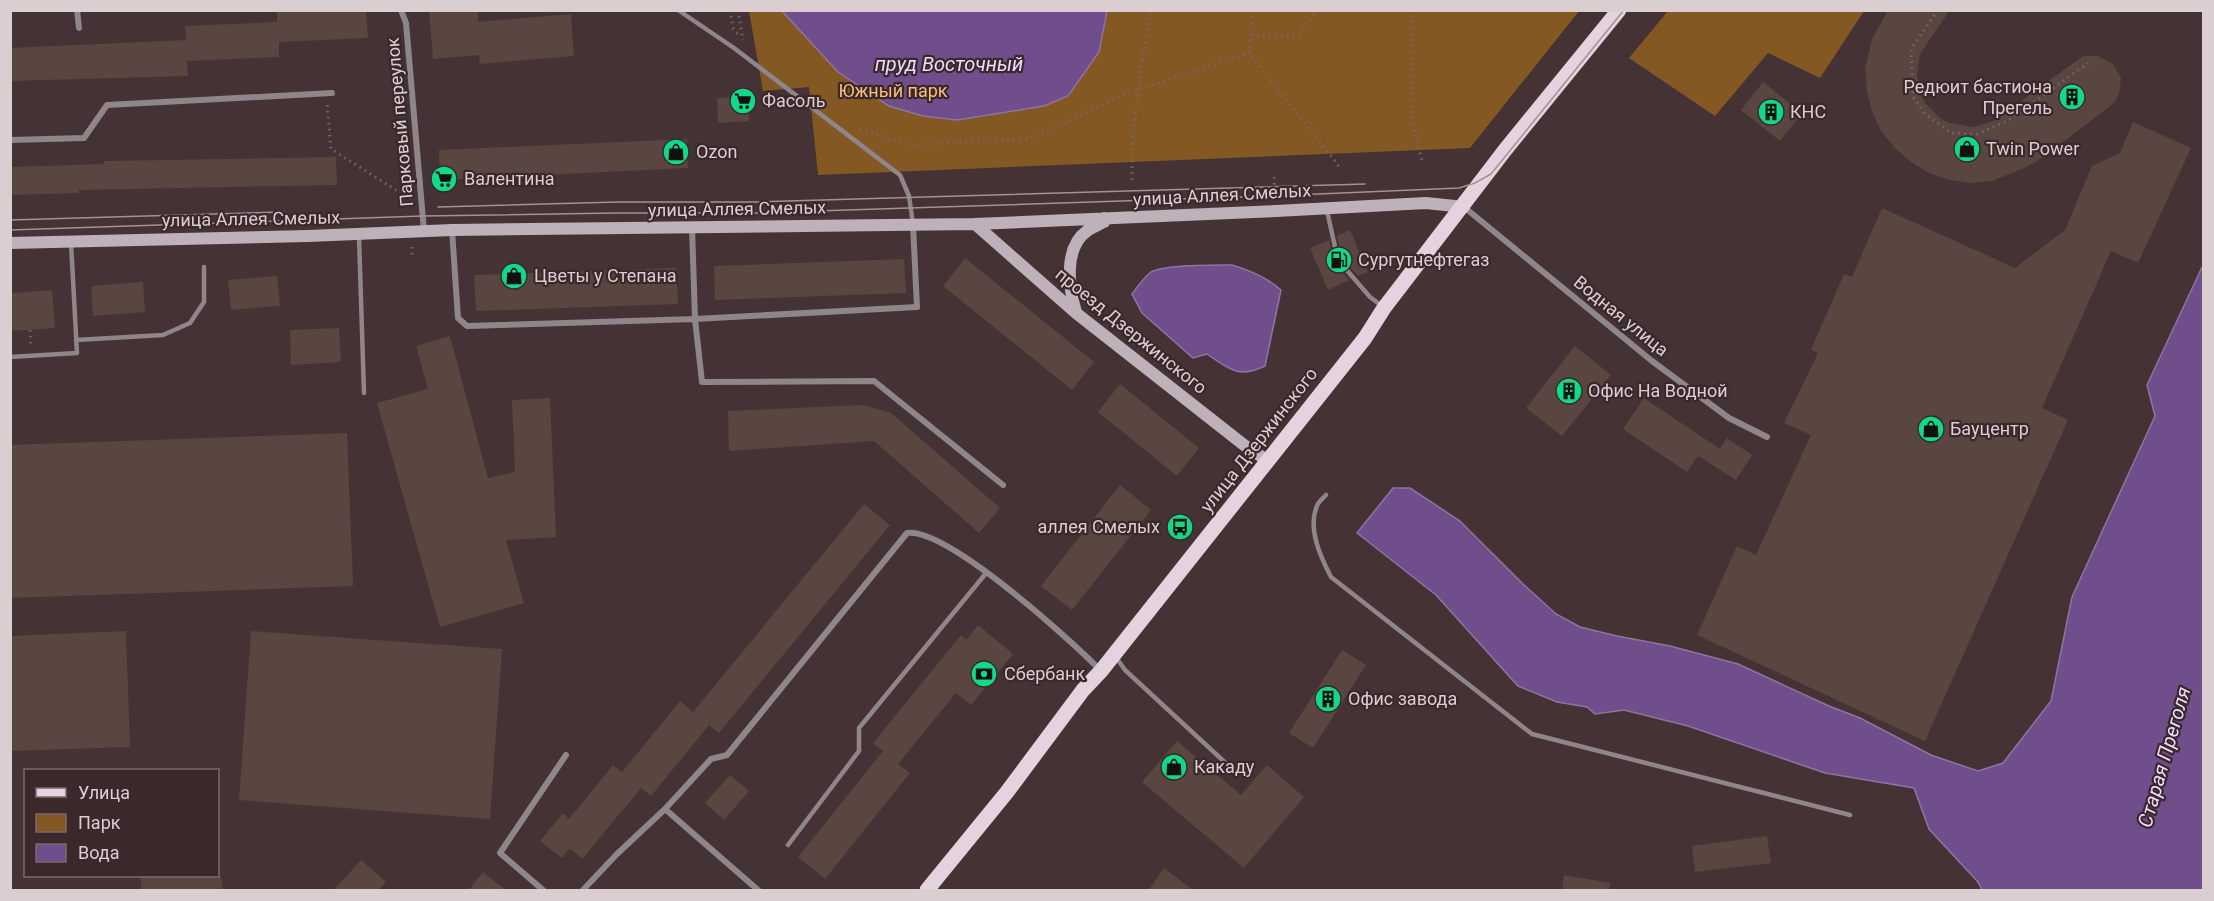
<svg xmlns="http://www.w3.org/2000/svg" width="2214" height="901" font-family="Roboto,sans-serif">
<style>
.green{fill:#845823}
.water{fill:#6f4e8b;stroke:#8f74a0;stroke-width:1.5}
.building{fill:#594640}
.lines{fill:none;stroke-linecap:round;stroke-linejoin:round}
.path{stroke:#776668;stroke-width:3;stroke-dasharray:1.5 4.5;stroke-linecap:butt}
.lane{stroke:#8e868b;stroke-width:4.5}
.street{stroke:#8e868b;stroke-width:6}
.secondary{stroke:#beb1ba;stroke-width:12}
.primary{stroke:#e4d3de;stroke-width:15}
.tram{stroke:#a19294;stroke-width:1.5}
.labels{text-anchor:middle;stroke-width:4.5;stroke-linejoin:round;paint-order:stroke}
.poi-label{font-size:18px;fill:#dbced0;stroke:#3a282b;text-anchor:start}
.park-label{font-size:18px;fill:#f9be7e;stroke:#3a282b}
.street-label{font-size:18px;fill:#dbced0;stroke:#3a282b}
.water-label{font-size:20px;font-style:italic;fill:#eddaff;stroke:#3a282b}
</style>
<rect width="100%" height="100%" fill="#453235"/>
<!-- green -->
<path class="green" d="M749,11h830l-109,137 -652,27 -9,-88 -46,4z
M1668,11v-1l196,1 -44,67 -52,-25 -53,63 -86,-58z"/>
<!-- water -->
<path class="water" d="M782,11h325l-8,41 -31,44 -24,10 -87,14 -34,-4 -34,-10 -51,-34z
M1232,265c19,6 34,12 49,25l-16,76c-27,13 -36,3 -58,-12l-14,4 -51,-45 -10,-19c6,-8 11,-16 19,-22 14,-8 63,-7 81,-7z
M2203,265v625h-221l-4,-8 -49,-53 -15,-41 -89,-15 -137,-47 -64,-16 -29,4 -8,-7 -30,-5 -39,-16 -82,-91 -79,-62 36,-45h17l50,33 63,63 33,30 24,13 37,9 53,10 68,18 91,42 31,12 71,37 47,16 25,-8 48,-62 21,-104 83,-181 -8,-31z"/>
<!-- building -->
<path class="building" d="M277,10h89l2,28 -89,4v15l-92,4 1,15 -178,5v-33l176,-8 -1,-14 92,-4z
M429,10h49v12l93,-8 3,42 -94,8 -1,-9 -46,4z
M1888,10h62l-30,44 -3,20 4,21 5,9 15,15 9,4 23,4 21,-6 89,-65h15l15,8 8,14 -2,16 -4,7 -6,6 -70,53 -15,8 -32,13 -21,2 -21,-3 -21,-7 -18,-11 -16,-14 -14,-17 -9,-20 -5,-20 -2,-22 7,-30z
M1763,82l39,31 -22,28 -39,-31z
M748,97l1,24 -31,2 -1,-25z
M2133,122l58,26 -53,115 -27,-12 -69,157 26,12 -143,321 -228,-106 40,-89 19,9 55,-120 -27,-12 34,-70 -7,-3 33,-76 8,3 30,-69 133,60 50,-38 27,-64 28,-13z
M687,139l1,29 -248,12 -1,-30z
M336,157l1,28 -258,5v3l-69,2v-28l94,-3v-3z
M1350,230l18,42 -10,4 -16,-18 -5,-22z
M1329,240l5,22 15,18 -21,10 -18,-42z
M965,258l129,104 -22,28 -129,-104z
M904,259l2,34 -191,7 -1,-34z
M676,268l2,36 -202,7 -2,-36z
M277,276l3,30 -49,4 -3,-30z
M143,282l2,30 -52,4 -2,-30z
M52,290l3,38 -45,3v-38z
M339,328l2,34 -50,3 -1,-35z
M450,336l38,142 27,-6 -3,-72 38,-2 6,139 -50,3 18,63 -84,24 -63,-224 51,-14 -12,-43z
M1575,346l36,29 -49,61 -36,-28z
M1120,384l79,64 -22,28 -79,-64z
M1644,398l76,51 7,-11 25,17 -16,25 -38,-24 -11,16 -64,-43z
M863,405l28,8 109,95 -21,25 -105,-92 -145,10 -1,-40z
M347,433l6,153 -343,12v-153z
M1120,485l31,25 -79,100 -31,-24z
M864,504l26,21 -171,208 -10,-8 -58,71 -10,-8 -59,71 -12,-11 -8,10 -22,-17 23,-28 6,6 44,-54 9,7 58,-71 13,11z
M978,625l35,29 -42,51 -15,-12 -58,71 12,9 -85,106 -27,-22 85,-106 -10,-8 88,-108 5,5z
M126,631l4,116 -120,4v-115z
M251,631l251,18 -12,170 -251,-19z
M1342,650l24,15 -53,83 -24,-15z
M1177,741l64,54 26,-30 37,32 -60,71 -102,-86z
M730,775l19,16 -25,29 -19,-17z
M1767,836l4,27 -76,9 -3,-26z
M361,860l25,22 -8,9h-45z
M1164,868l30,23h-46z
M483,872l24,19h-39z
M1564,875l46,8 -1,8h-47z
M140,876h81l2,15h-81z"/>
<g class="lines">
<!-- path -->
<path class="path" d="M730,10l3,18 6,8
M738,10l5,30
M1253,10l-4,43 92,116
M1415,10l-2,4v112l9,35
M1938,10l-27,39 2,48 12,17 26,19 27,1 31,-14 79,-57
M1251,35h48l17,-25
M327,105l4,44 68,43
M2022,111l7,8
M860,129l50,16 119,-6 101,-47 119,-39
M1274,177l1,19
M1132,180c-1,-58 9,-113 19,-170
M412,247v11
M30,330l1,15"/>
<!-- lane -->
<path class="lane" d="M678,10l56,38 166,127 9,21 4,28
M1327,211l11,49 32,37 12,9
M359,237l5,156
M76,340l87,-5 27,-12 14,-21v-35
M10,357l67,-4 -6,-110
M1326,495c-3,3 -8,7 -9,11 -10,22 4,52 14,71l201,157 318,81
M1115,656l10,14 105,97
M788,845l71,-94v-23l128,-156"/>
<!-- street -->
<path class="street" d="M77,10l2,18
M401,10l5,13 18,208
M10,140l74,-2 23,-33 225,-12
M1464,207l188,154 77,57 38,19
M692,227l3,92 7,63 172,-1 129,104
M452,230l6,88 9,8 228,-7 222,-12 -4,-82
M665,809l93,81
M543,890l-43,-37 66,-98
M583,890l34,-36 48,-45 46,-50 16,-4 180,-222c40,-5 163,106 194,138"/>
<!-- secondary -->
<path class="secondary" d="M975,224l101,89 168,132 24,16
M10,243l298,-7 144,-6 523,-6 301,-13 150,-8 38,4
M1076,312c-7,-23 -13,-64 11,-81 5,-4 11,-6 17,-9v-4"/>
<!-- primary -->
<path class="primary" d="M927,890l80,-98 76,-102 18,-19 264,-333 19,-30 121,-158 114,-140"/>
<!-- tram -->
<path class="tram" d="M438,207l179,-5h140l608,-18
M10,220l272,-8
M10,230l413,-14 193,-3h142l513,-17 188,-8 16,-5 16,-9 133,-164"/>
</g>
<!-- icons -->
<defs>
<symbol id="building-disc" viewBox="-11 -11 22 22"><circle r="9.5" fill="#12d98a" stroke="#3a282b"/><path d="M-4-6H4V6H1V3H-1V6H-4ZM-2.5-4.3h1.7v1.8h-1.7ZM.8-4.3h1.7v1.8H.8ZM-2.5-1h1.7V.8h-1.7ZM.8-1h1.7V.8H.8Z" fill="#111"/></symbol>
<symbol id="supermarket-disc" viewBox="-11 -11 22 22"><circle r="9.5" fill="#12d98a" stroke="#3a282b"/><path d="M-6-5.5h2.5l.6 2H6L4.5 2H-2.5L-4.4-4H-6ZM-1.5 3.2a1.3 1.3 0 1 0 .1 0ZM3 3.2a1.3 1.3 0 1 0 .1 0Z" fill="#111"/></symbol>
<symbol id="shop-disc" viewBox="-11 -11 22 22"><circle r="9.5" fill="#12d98a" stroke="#3a282b"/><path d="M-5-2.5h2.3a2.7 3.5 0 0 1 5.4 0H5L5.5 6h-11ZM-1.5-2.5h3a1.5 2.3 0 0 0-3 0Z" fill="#111"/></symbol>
<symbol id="fuel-disc" viewBox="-11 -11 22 22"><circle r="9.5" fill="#12d98a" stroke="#3a282b"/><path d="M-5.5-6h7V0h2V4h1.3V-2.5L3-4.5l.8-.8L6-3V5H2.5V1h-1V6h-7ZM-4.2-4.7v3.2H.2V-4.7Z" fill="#111"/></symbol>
<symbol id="bus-disc" viewBox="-11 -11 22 22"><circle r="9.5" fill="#12d98a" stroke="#3a282b"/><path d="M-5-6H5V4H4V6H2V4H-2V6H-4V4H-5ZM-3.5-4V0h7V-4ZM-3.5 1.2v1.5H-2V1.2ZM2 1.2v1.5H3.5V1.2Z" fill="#111"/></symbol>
<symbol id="bank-disc" viewBox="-11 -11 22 22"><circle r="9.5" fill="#12d98a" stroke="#3a282b"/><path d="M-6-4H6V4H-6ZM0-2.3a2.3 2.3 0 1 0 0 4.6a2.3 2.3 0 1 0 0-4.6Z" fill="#111"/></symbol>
</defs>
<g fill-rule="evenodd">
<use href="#building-disc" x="2057" y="82" width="30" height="30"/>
<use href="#supermarket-disc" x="728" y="86" width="30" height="30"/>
<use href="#building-disc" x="1756" y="97" width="30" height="30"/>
<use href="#shop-disc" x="1952" y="134" width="30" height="30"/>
<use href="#shop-disc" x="661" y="137" width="30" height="30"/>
<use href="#supermarket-disc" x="429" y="164" width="30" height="30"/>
<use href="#fuel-disc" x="1324" y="245" width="30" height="30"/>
<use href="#shop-disc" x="499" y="261" width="30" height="30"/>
<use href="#building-disc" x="1554" y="376" width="30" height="30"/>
<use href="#shop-disc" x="1916" y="414" width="30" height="30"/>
<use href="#bus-disc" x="1165" y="512" width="30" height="30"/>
<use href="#bank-disc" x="969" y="659" width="30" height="30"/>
<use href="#building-disc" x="1313" y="684" width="30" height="30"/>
<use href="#shop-disc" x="1159" y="752" width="30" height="30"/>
</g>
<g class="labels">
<!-- poi labels -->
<g class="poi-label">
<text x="2052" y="93" text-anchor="end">Редюит бастиона<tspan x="2052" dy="21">Прегель</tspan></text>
<text x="762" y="107">Фасоль</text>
<text x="1790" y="118">КНС</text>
<text x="1986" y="155">Twin Power</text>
<text x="696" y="158">Ozon</text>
<text x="464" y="185">Валентина</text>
<text x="1358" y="266">Сургутнефтегаз</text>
<text x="534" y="282">Цветы у Степана</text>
<text x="1588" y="397">Офис На Водной</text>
<text x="1950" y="435">Бауцентр</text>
<text x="1160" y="533" text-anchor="end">аллея Смелых</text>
<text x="1004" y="680">Сбербанк</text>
<text x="1348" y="705">Офис завода</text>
<text x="1194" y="773">Какаду</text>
</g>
<!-- park labels -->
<g class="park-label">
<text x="893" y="97">Южный парк</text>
</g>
<!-- street labels -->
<g class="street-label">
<text transform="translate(400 122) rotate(-95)" y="6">Парковый переулок</text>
<text transform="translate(1222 195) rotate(-3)" y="6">улица Аллея Смелых</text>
<text transform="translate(737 209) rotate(-1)" y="6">улица Аллея Смелых</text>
<text transform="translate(251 219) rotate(-1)" y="6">улица Аллея Смелых</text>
<text transform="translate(1621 316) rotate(39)" y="6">Водная улица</text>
<text transform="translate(1131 331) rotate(39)" y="6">проезд Дзержинского</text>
<text transform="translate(1259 440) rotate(-52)" y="6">улица Дзержинского</text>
</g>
<!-- water labels -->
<g class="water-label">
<text x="949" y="71">пруд Восточный</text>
<text transform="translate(2164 757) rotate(-74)" y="7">Старая Преголя</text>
</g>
</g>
<!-- border -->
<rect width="2214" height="901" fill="none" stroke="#dbced0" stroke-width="24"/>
<!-- legend -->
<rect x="24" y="769" width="195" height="108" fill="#3a282b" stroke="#7a6a6d" stroke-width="1.5"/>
<rect x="36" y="788" width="30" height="9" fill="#e4d3de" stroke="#7a6a6d" stroke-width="1.5"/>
<text x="78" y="799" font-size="18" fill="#dbced0">Улица</text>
<rect x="36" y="814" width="30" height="18" fill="#845823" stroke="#7a6a6d" stroke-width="1.5"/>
<text x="78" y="829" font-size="18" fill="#dbced0">Парк</text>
<rect x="36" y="844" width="30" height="18" fill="#6f4e8b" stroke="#7a6a6d" stroke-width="1.5"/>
<text x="78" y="859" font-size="18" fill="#dbced0">Вода</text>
</svg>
